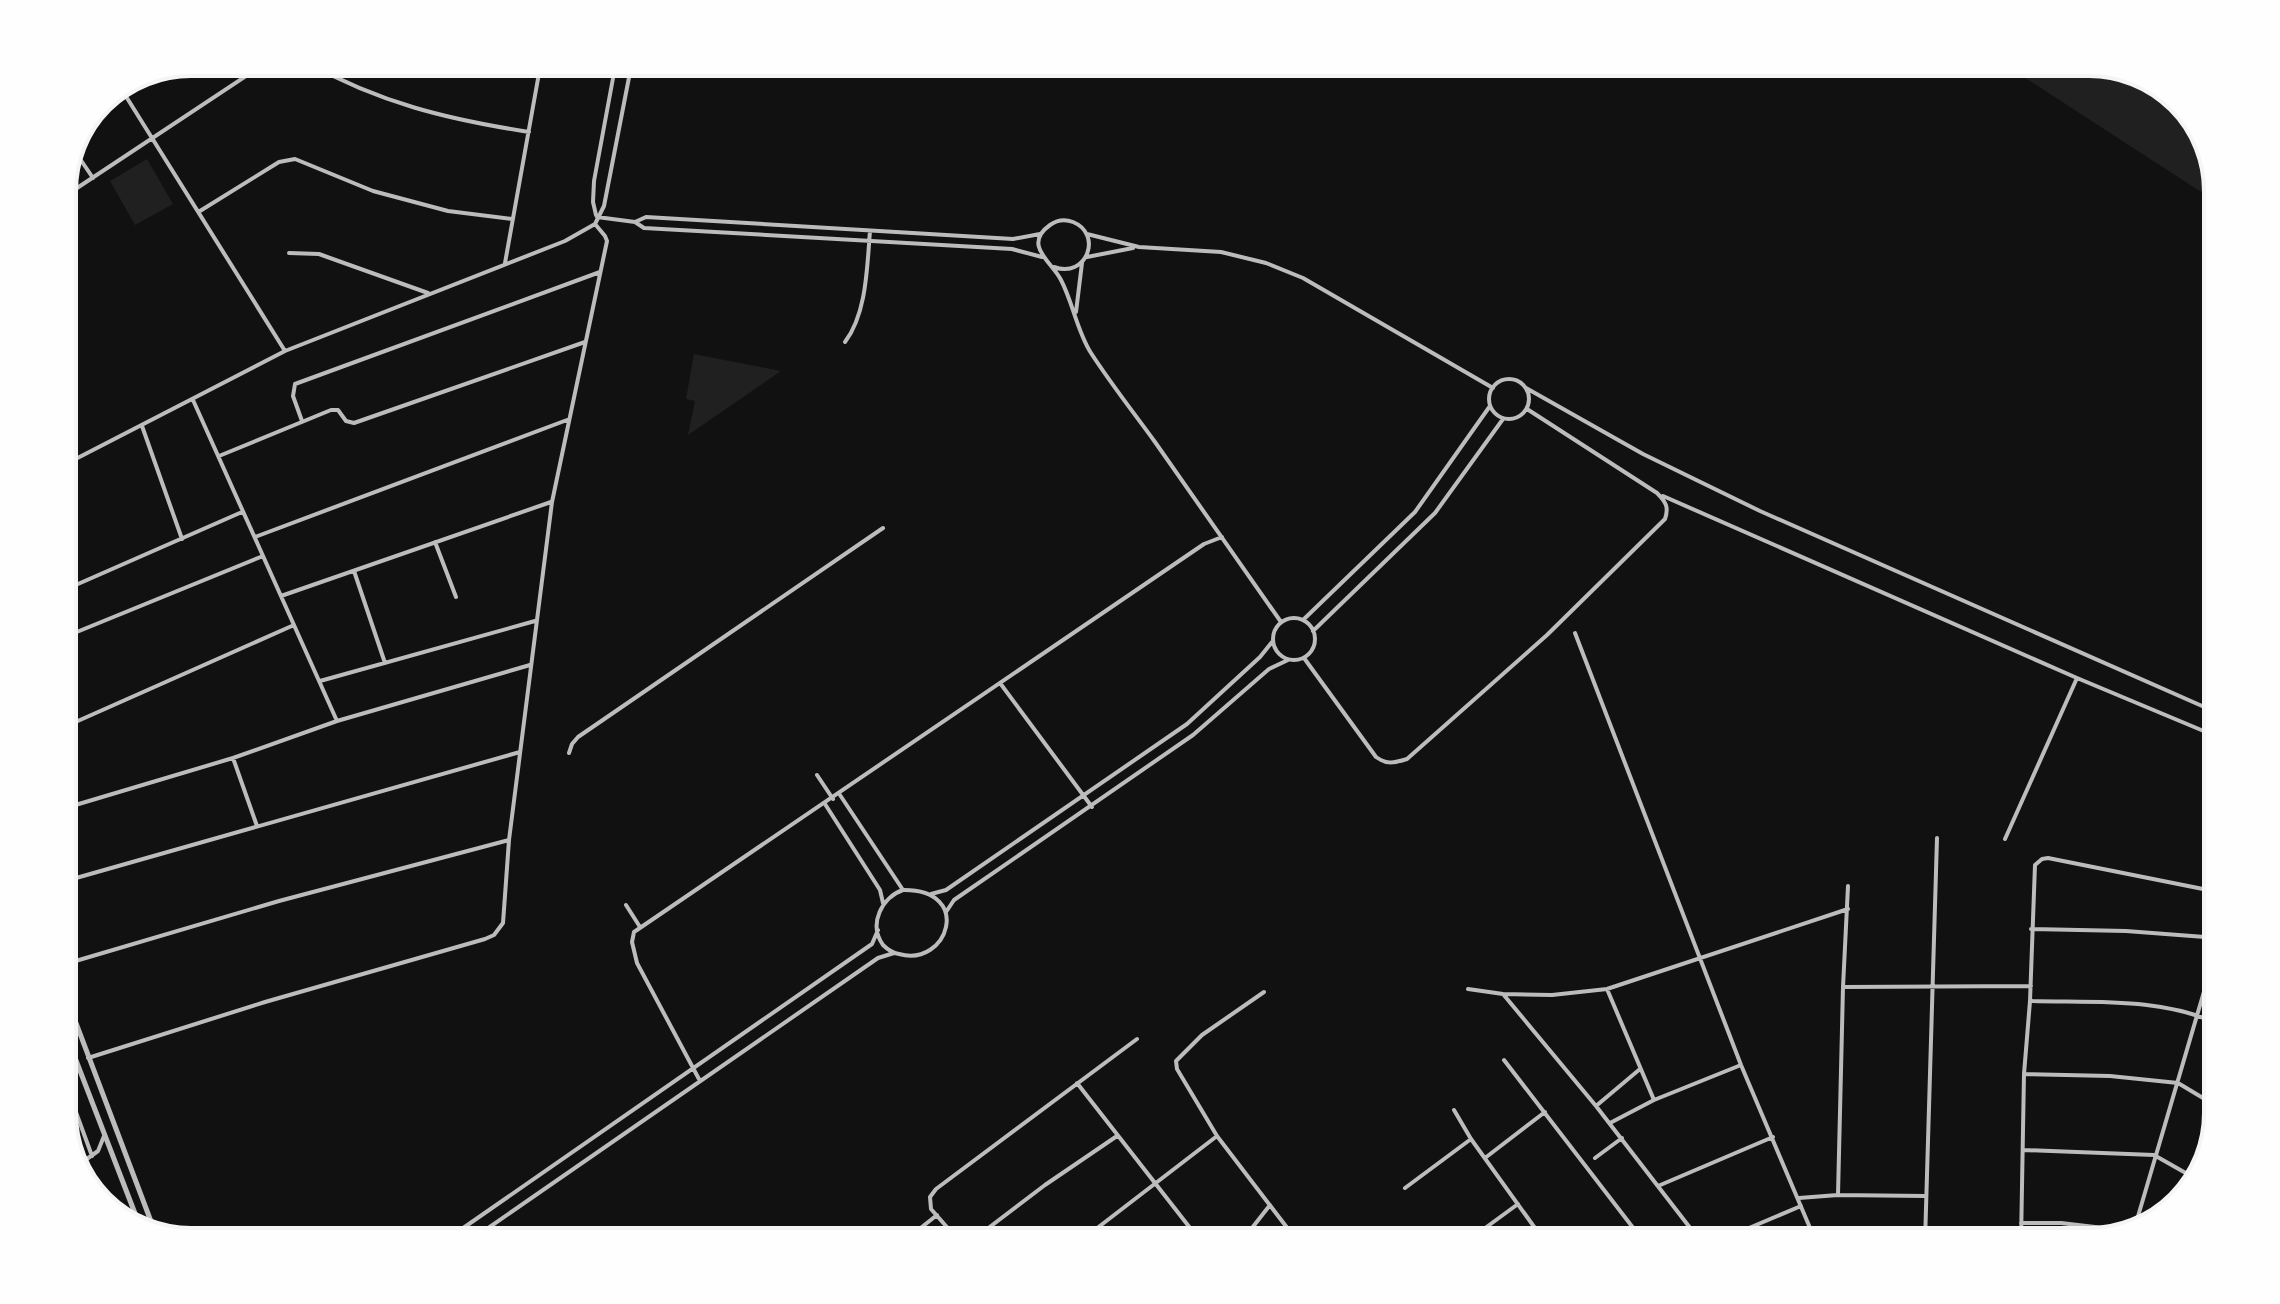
<svg xmlns="http://www.w3.org/2000/svg" width="2280" height="1304" font-family="Signika,sans-serif">
<style>
.green{fill:#202020}
.lines{fill:none;stroke-linecap:round;stroke-linejoin:round}
.minor{stroke:#bcbcbc;stroke-width:4}
.tertiary{stroke:#bcbcbc;stroke-width:5}
.rim{fill:none;stroke:#f5f5f5;stroke-width:4}
</style>
<rect width="100%" height="100%" fill="#111"/>
<!-- green -->
<path class="green" d="M2001,62h88l64,17 47,47 18,57v20z
M147,159l26,45 -38,21 -25,-44z
M694,354l87,17 -93,64 7,-34 -9,-2z"/>
<g class="lines">
<!-- minor -->
<path class="minor" d="M306,62c74,41 140,57 223,70
M122,90l163,261
M76,153l17,25
M62,198l205,-136
M200,211l79,-49 16,-3 78,32 75,20 64,8
M596,215l-3,-13 1,-21 22,-119
M597,217l38,5 9,6 368,21 30,8
M635,222l11,-5 367,22 27,-5
M1087,234l52,13 82,5 45,11 37,15 190,110
M289,253l30,1 109,39
M1087,257l46,-9
M505,263l36,-201
M1054,267c33,12 49,-33 19,-45 -8,-3 -16,-2 -23,3 -28,20 2,37 11,55 12,23 16,51 30,73 20,31 43,60 64,89 42,60 84,120 126,180
M1076,312l6,-49
M845,342c22,-29 22,-76 25,-111
M1489 399a20 20 0 1 1 40 0a20 20 0 1 1-40 0Z
M1526,388l117,66 117,57 458,202
M193,400l144,321
M302,421l-9,-25 2,-12 305,-112
M142,426l40,113
M219,456l112,-46h7l8,11 8,2 231,-81
M62,466l223,-115 280,-110 30,-17 9,-18 28,-144
M1663,496l414,182 141,59
M255,537l312,-117
M435,542l21,55
M354,571l31,92
M62,591l180,-79
M281,596l270,-94
M1273 639a21 21 0 1 1 42 0a21 21 0 1 1-42 0Z
M1303,620l112,-108 75,-106
M1313,631l122,-118 68,-94
M1575,633l166,432 75,177
M62,638l201,-82
M1304,658l72,99c11,8 18,6 31,2l140,-124 118,-116c4,-12 1,-17 -8,-26l-130,-84
M320,681l215,-60
M1000,683l92,124
M62,728l232,-103
M569,753l3,-9 6,-7 305,-209
M233,758l24,68
M817,775l16,24
M840,795l63,95
M825,804l55,86 3,13
M62,809l171,-51 104,-37 193,-56
M2005,839l72,-161
M62,882l458,-130
M903,890c71,-1 45,78 -4,64 -6,-1 -12,-5 -16,-9 -15,-21 -1,-48 20,-55z
M931,894l15,-4 241,-166 73,-67 12,-15
M626,905l14,22
M946,912l8,-12 239,-165 76,-66 19,-9
M2031,929l95,2 92,7
M62,965l217,-64 230,-61
M1843,987l188,-1
M1468,989l35,5 49,1 55,-6 241,-80
M1607,989l47,111
M1503,994l93,112 105,136
M2030,1001c61,2 132,-4 188,23
M88,1058l177,-56 220,-63 9,-4 9,-12 6,-83 43,-338 55,-261 -2,-5 -10,-12
M1504,1060l140,182
M62,1074l30,82
M2024,1074l86,2 68,7 40,24
M700,1081l-63,-118 -5,-21 2,-10 570,-388 18,-7
M1077,1083l124,159
M1596,1106l44,-37
M1454,1110l17,29 74,103
M1610,1123l44,-23 87,-35
M1217,1136l-40,-67 -1,-8 26,-26 62,-43
M2024,1150l130,5 44,25
M1485,1158l60,-46
M1595,1158l27,-20
M77,1166l21,-15 6,-15
M1658,1186l115,-49
M1405,1188l66,-49
M1838,1195l5,-208 5,-101
M1799,1198l39,-3 87,1
M2021,1223h40l68,8
M2134,1230l84,-286
M2099,1239l1,-11
M443,1242l429,-298 6,-14
M468,1242l410,-284 16,-5
M903,1242l34,-27
M960,1242l-29,-33 -1,-12 6,-8 201,-150
M970,1242l75,-57 72,-49
M1079,1242l138,-106 81,106
M1241,1242l29,-37
M1466,1242l52,-38
M1716,1242l85,-36
M1925,1242l12,-404
M2021,1242l3,-168 6,-73 5,-136 7,-6 6,-1 170,34"/>
<!-- tertiary -->
<path class="tertiary" d="M62,986l93,246
M62,1024l79,205"/>
</g>
<!-- crop -->
<path d="M0 0H2280V1304H0ZM191 76H2089A115 115 0 0 1 2204 191V1113A115 115 0 0 1 2089 1228H191A115 115 0 0 1 76 1113V191A115 115 0 0 1 191 76Z" fill="#fefefe" fill-rule="evenodd"/>
<path class="rim" d="M191 76H2089A115 115 0 0 1 2204 191V1113A115 115 0 0 1 2089 1228H191A115 115 0 0 1 76 1113V191A115 115 0 0 1 191 76Z"/>
</svg>
